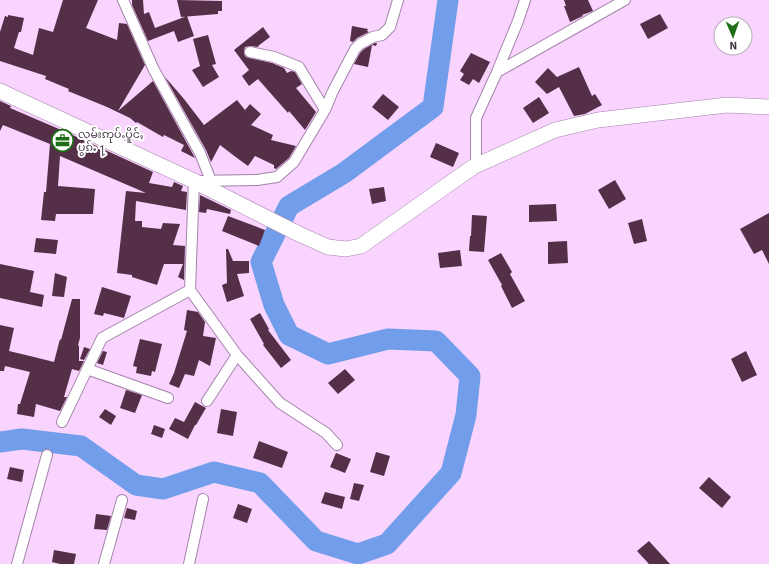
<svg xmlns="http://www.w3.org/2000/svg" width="769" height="564" font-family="Signika,'Noto Sans Myanmar',sans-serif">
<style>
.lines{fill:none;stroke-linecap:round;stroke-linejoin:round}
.river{stroke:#729dea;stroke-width:21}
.building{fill:#552e47}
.minor-casing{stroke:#a483aa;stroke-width:12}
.secondary-casing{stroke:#a483aa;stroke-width:16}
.minor{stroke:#fff;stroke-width:10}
.secondary{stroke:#fff;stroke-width:15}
.labels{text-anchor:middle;stroke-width:4;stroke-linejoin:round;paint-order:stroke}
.poi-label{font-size:11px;fill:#443646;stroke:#fff;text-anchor:start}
</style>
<rect width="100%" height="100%" fill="#f8d4fe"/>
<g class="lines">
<!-- river -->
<path class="river" d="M0,442l22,-3 59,7 55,39 27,4 51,-17 46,11 56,58 42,13 29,-10 64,-71 15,-58 4,-39 -34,-35 -48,-2 -60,15 -39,-19 -15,-30 -13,-43 28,-56 55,-33 89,-66 15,-107"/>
</g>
<!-- building -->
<path class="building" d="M63,0h35l-12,28 31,12 2,-17 8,1 18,41 -27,46 35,-30 42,77 -14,-7 3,-6 -20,-10 -1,2 -26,-15 -1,1 -6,-5 -23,-11 -39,-16 1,-2 -24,-10 1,-3 -46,-15v-29l5,-16 3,1v-2l16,3 -3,14h-2l-5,16 19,7 6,-27 14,4z
M132,0h11l1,14 5,-2 6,16 32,-12 7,20 -16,6 -4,-11 -26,10 -16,-36z
M177,0l45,1v10h-4v3l-37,3z
M564,0h24l5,11 -11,4 1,1 -13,6 -6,-16h2z
M660,14l8,14 -20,11 -8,-15z
M352,26l16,3 -1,2 2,1 -12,6 -4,4 -3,-1z
M263,27l7,10 -12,9 1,1 -8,-1 -6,1 -1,4v3l2,3 3,1 23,5 12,5 3,5 4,-2 4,1 7,12 -6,4 20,24 -11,18 -16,-19 -1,2 -30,-34 -9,7 -7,-10 7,-6 -15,-20z
M208,35l8,29 -4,1 7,12 -16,10 -11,-17 8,-4 -7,-27z
M375,43h2l-1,3 -4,-1 -4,22 -14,-3 6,-11 4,-4z
M471,53l19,9 -11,21 -6,-4 -4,6 -9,-5 4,-6 -4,-3z
M579,67l13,29 3,-2 7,11 -17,9 -11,2 -15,-29 -12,7 -12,-12 13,-14 9,9z
M165,77l19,22 20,26 33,-25 8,10 5,-6 11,10 -10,11 22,10 -2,5 25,6 -7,12 -13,11 -2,-1v-3l-19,-9 -7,10 -11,-8 -17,-13 -9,17 -5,-12z
M383,94l16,13 -11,13 -16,-13z
M539,97l10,16 -16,10 -10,-15z
M0,101l11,5 -1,2 56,24 87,40 -4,11 23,4 2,-5 9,4 -2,5 6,1 -1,18 -50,-9 -1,20h7v6l19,2 2,-6 17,1 -7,21 12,1 -1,34 -6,-3 5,-13h-19l-7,21 -25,-8v-2l-15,-2 9,-82 20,2 -86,-37 -2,30 37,3 -2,25h-37l-1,7 -14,-1 3,-28h2l4,-48 -47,-19 -3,6z
M436,143l23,10 -6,14 -23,-10z
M615,180l11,19 -17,10 -11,-19z
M384,187l2,14 -14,3 -3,-15z
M200,195l31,15 -1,4 -23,-5 -1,4 -7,-1z
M556,204l1,17 -28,1v-17z
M769,213v51l-7,-14 -8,4 -14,-25z
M472,215l15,1 -3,36 -15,-1 1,-15h1z
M228,216l37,14 -6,16 -37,-15z
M642,219l5,22 -13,3 -6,-21z
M36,238l22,2 -2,14 -22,-2z
M567,241l1,22 -20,1v-22z
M226,249h2l5,12h16v12l-12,1 7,22 -17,6 -5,-17 5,-2z
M460,250l2,16 -22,2 -2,-15z
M501,253l11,19 -2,2 15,27 -13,7 -11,-22 1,-1 -14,-25z
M0,264l34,7 -4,21 14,3 -2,12 -42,-9z
M55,273l12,4 -3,20 -12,-1z
M102,287l29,9 -7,22 -20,-5 -1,3 -9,-2z
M72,299h8v39l-2,7 1,1v15h5l-5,10 -7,-2 -8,28h3l-7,14 -24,-7 -2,13 -17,-3 1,-10h2l10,-32 -25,-6 -1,5h-4v-46l14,3 -5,23 25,6 20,5 6,-23 1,1z
M187,310l11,2 7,10 -2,14 13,2 -6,28 -11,-6 -5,16 -9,-2 -6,14 -10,-4 5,-11 13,-42 -3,-1z
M260,313l9,16 -1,1 23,30 -10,8 -18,-23 1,-1 -14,-25z
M140,339l22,5 -7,28 -3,-1 -1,5 -15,-3 1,-6 -4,-1z
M84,347l6,2 -6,11 -4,-1z
M103,351l4,1 -4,13 -6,-2z
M746,351l11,24 -15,7 -11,-23z
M345,369l10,11 -17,14 -10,-11z
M126,390l16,5 -7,18 -15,-5z
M195,402l11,6 -10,17h-1l-7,14 -19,-10 6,-11 9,4z
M105,409l11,7 -5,9 -12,-8z
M221,409l16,3 -4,24 -16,-3z
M154,425l11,4 -3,9 -11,-4z
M259,441l29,11 -6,16 -29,-10z
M376,452l14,4 -6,20 -14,-4z
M336,453l15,6 -6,14 -15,-6z
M10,467l14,3 -2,12 -15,-3z
M709,477l22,20 -9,11 -23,-20z
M354,483l10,2 -5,16 -9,-2z
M325,492l20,5 -3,12 -21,-6z
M238,504l14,5 -5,14 -14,-5z
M127,508l10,3 -2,9 -11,-2z
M96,514l15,2 -4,14 -13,-1z
M649,541l21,23h-21l-12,-13z
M54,550l22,4 -2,10h-14l-8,-2z"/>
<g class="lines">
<defs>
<path id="minor" d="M123,0l31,70 46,83 11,28
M250,52l24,5 25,10 26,43
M497,72l128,-72
M473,167l3,-6v-43l21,-46 21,-51 7,-21
M87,369l81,29
M207,401l30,-46
M62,422l40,-84 88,-48
M337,445l-11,-12 -46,-30 -43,-48 -47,-65 4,-109 63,-1 20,-3 17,-15 31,-52 7,-17 23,-44 5,-5 13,-7 9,-2 8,-8 8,-27
M17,564l30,-109
M104,564l18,-64
M189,564l14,-65"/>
<path id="secondary" d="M0,91l194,90 105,53 29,13 18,2 15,-3 112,-79 82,-37 43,-10 129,-15 42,2"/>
</defs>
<!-- minor casing -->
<use href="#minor" class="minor-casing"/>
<!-- secondary casing -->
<use href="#secondary" class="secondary-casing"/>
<!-- minor -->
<use href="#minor" class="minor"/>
<!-- secondary -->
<use href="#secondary" class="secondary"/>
</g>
<!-- icons -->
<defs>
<symbol id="office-ring" viewBox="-11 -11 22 22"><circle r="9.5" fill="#fff" stroke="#1d6e14" stroke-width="1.5"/><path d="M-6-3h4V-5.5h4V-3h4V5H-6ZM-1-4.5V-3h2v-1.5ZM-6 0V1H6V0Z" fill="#1d6e14"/></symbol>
</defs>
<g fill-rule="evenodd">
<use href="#office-ring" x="50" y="128" width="25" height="25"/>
</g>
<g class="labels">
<!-- poi labels -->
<g class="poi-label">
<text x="78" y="138">လုမ်းဢုပ်ႉပိူင်ႇ<tspan x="78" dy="13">ပွၵ်ႉ ႑</tspan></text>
</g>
</g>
<!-- north arrow -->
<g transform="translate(733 36) rotate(178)"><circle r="19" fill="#ffffff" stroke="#b4afb5"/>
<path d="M0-3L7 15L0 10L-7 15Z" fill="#1d6e14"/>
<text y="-6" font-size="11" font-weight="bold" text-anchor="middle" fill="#443646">N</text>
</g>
</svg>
